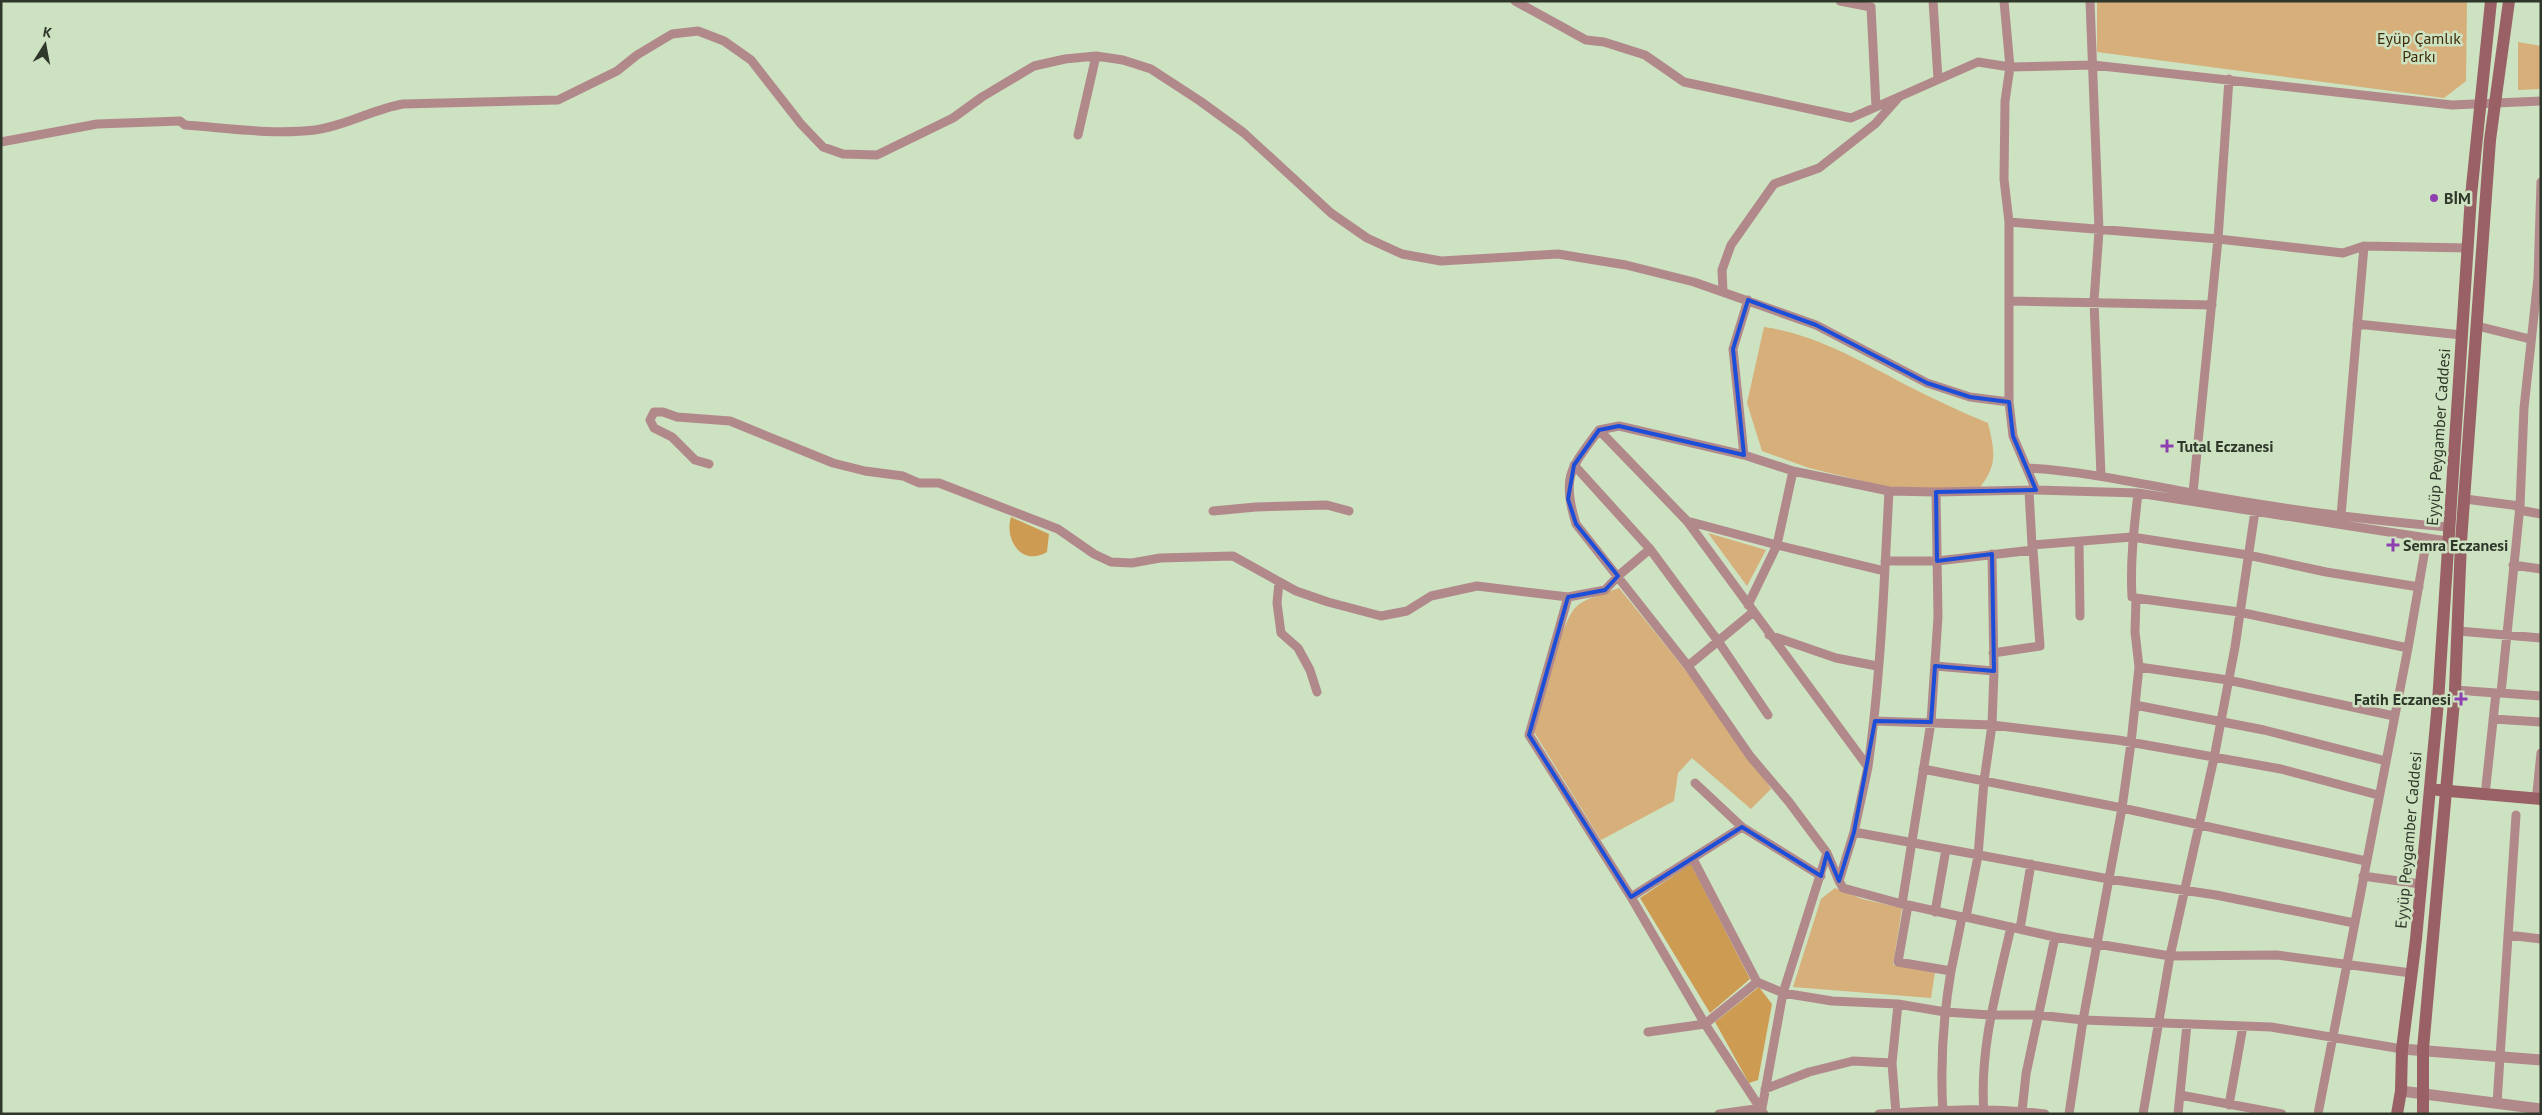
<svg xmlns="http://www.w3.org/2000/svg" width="2542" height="1115" font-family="'PT Sans',sans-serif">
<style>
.green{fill:#d6af7a}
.forest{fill:#ce9b53}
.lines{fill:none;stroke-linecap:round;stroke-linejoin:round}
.minor{stroke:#b1898b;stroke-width:9}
.tertiary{stroke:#b1898b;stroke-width:11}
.secondary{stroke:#996165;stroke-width:12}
.marked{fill:none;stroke:#1d4ed8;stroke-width:4;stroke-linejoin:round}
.poi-dot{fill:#8f40b0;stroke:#cde2c1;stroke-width:2}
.labels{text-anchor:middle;stroke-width:5;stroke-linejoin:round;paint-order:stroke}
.park-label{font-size:16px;fill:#402b0b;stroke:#cde2c1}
.poi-label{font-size:16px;font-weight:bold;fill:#2e372a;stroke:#cde2c1;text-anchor:start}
.street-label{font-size:16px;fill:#2e372a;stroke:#cde2c1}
</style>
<rect width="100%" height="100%" fill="#cde2c1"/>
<!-- green -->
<path class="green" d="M2097,1h370l-1,80 -22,17 -347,-46z
M2518,42l23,4v43l-23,1z
M1764,327c51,7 99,35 144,59 26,13 53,26 80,37 7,30 10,42 -10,67l-86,-2 -83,-20 -47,-17 -15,-48z
M1708,533l58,17 -19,36z
M1619,588c53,65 107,130 152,201l-20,20 -59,-51 -14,15 -4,28 -73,39 -67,-108c5,-24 27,-113 43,-126 11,-9 29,-13 42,-18z
M1835,888l27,11 40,9 -9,57 42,7 -4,26 -138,-11 28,-88z"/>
<!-- forest -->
<path class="forest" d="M1011,517l38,17 -2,18c-25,15 -43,-12 -36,-35z
M1691,864l59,115 -40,34 -70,-115z
M1759,987l13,17 -14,76 -9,3 -34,-61z"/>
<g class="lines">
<!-- minor -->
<path class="minor" d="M1515,1l71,39 18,2 41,13 39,27 167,36 127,-56 32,5 83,-2 359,40 89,-4
M1840,1l31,6 5,100
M1933,1l5,78
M2004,1l6,66 -5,34 -1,78 5,43v180l4,34 23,54
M2090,1l9,230 -5,70 7,175
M1078,135l18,-79
M1,142l96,-18 83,-3 5,4c43,3 88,10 130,5 31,-4 58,-21 88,-26l155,-4 59,-29 20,-16 35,-21 26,-3 26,10 27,19 50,64 22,23 20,7 34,1 76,-37 29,-21 52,-31 31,-7 31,-3 27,4 28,9 49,32 44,32 87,80 36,25 35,16 39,7 117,-7 68,11 68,17 122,43 111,58 43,14 39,5
M2009,222l209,17 125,14 21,-7 104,2
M1723,291l-1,-21 9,-25 43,-61 45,-16 56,-44 24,-27
M2009,301l203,4
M2357,324l105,11
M2477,326l53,13
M1599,430l20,-4 125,29 49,16 96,20 47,1 100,-2 102,3 289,45 -19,110 -90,466
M1744,455l-11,-106 15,-49
M709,464l-14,-4 -23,-23 -18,-9 -4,-8 4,-8h9l14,5 53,4 103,42 32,8 38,5 16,7h20l119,46 36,25 17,8 21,1 28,-5 73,-2 63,35 32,11 53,14 26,-5 24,-15 46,-10 91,11 37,-7 13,-14 32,-27
M1574,465l76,84 68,92 50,74
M2027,468c56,3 110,15 165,25 85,15 170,27 256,34
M2029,491l3,54
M1936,492l2,125 -7,105 -29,182 6,1 -10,57 53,9 11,-54h4l89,20 115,19 107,-1 134,18
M2193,493l25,-254 11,-160
M2465,499l55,7
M2519,510l22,4
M1213,511l43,-4 71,-2 22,6
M2341,516l23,-270
M1687,521l181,246 -14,65 -15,49 -12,-28 -38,-51 -39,-46 -62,-90 -112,-142c-15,-48 -5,-56 23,-94l88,91 90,24 16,-74
M2427,538l27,4
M2079,542l1,74
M1885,561h52l96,-11 -1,-5 100,-8 116,18 78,17 93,15
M2513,565l28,4
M1279,582l-2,21 4,30 17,15 12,22 7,22
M1568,597l-39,138 102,162 74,127 59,90
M2136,598l103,14 169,36
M1748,605l29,-60 108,26
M2458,631l83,7
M1769,635l67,23 41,8
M1993,653l47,-7 -7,-96
M1688,666l64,-53
M1935,666l59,5
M2139,667l89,13 166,36
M2455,690l41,3
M2501,693l40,3
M2135,705l129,25 122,31
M2493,719l48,3
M1875,721l117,4 126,15 163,29 97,26
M1868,767c13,-92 16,-184 21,-276
M1923,769l199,39 244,53
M1695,783l47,44
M2486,786l10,-93h5l19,-187 4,-98 14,-130 3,-96
M2537,792l4,-39
M1854,832l255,47 107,16 138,28
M1693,859l64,123 26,11 49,8 66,3 47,8 45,3h48l45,5 188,7 131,22
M2363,876l57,8
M1839,881l4,7 59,16
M1631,897l111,-70 79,49
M1908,905l54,12
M1935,912l11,-63
M1966,917l12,-61 6,-75 8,-56 2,-54 -2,-117
M2020,929l11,-65
M2508,935l33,4
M1648,1032l57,-8 52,-42
M1765,1089l44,-17 44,-11 39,2
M2180,1095l102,19
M2497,1103l19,-288
M2229,1105l14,-79
M2022,1111l4,-37 29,-137
M1943,1113c-3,-48 0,-95 8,-142
M1719,1114l43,-6 21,-115 44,-140
M1879,1114c57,-4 108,-7 166,0
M1896,1114l-4,-51 6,-59
M1984,1114c-5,-65 13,-125 27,-187
M2069,1114l14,-94 39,-212 9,-65 8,-76 -4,-35 1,-34 -4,-1c-2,-35 2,-69 6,-104
M2143,1114l27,-158 44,-198 21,-111 20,-136
M2178,1114l9,-90"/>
<!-- tertiary -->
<path class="tertiary" d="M2402,1049l139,11
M2401,1091l140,18"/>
<!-- secondary -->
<path class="secondary" d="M2438,790l103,9
M2397,1114l4,-23 1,-42 14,-110 22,-237 33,-506 20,-195
M2423,1114v-65l32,-359 6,-148 29,-402 19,-139"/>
</g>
<!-- marked area -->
<path class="marked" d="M1748,300l68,25 111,58 43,14 39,5 4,34 23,54 -100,2 1,69 55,-7 2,117 -59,-5 -4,56 -56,-1 -21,111 -15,49 -12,-28 -6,23 -79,-49 -111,70 -102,-162 39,-138 37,-7 13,-14 -42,-52 -8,-25 6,-34 25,-35 20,-4 125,29 -11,-106z"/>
<!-- markers -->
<g class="poi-dot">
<circle cx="2434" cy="198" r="5"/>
<path d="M2164.5 438.5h5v5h5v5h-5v5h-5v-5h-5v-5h5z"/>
<path d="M2390.5 537.5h5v5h5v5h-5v5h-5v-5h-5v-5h5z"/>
<path d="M2458.5 691.5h5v5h5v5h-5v5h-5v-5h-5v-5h5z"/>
</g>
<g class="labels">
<!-- park labels -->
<g class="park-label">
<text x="2419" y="44">Eyüp Çamlık<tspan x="2419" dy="18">Parkı</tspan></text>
</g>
<!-- poi labels -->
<g class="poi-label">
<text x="2444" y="204">BİM</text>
<text x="2177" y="452">Tutal Eczanesi</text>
<text x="2403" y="551">Semra Eczanesi</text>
<text x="2451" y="705" text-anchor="end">Fatih Eczanesi</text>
</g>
<!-- street labels -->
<g class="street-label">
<text transform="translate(2438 437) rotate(-86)" y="6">Eyyüp Peygamber Caddesi</text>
<text transform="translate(2408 840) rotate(-85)" y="6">Eyyüp Peygamber Caddesi</text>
</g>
</g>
<!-- border -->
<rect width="2542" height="1115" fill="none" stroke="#2e372a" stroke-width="5"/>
<!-- north arrow -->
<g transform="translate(45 45) rotate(11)" stroke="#cde2c1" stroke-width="4" paint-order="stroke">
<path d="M0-4L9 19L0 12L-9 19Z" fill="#2e372a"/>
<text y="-8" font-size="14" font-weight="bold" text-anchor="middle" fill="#2e372a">K</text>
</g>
</svg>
